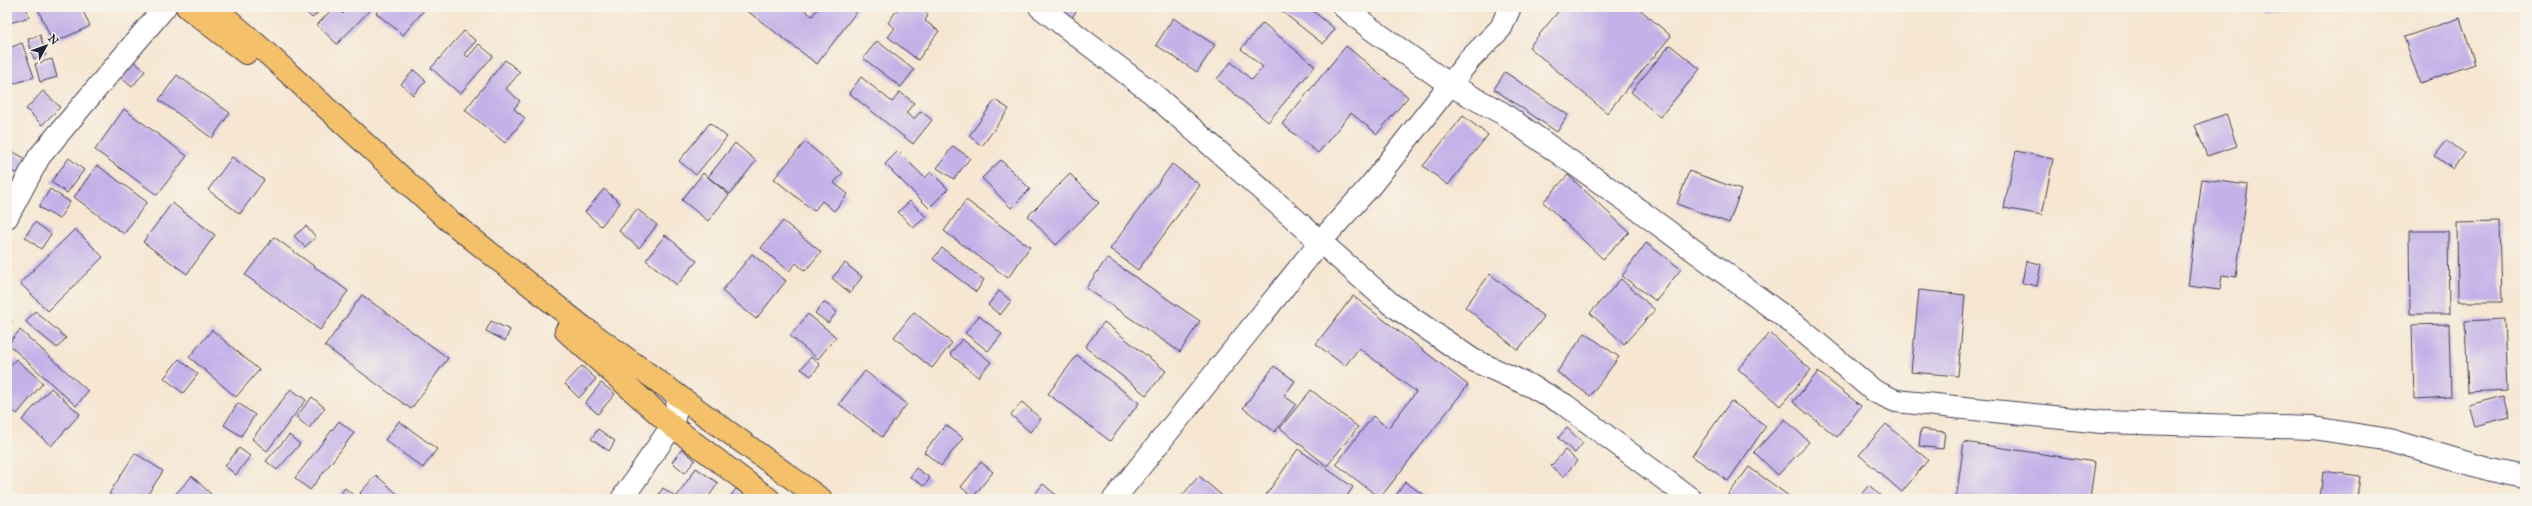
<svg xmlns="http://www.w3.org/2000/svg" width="2532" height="506" font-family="'IM FELL Great Primer',serif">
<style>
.building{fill:#c3b1e8}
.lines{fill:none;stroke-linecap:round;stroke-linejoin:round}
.minor-casing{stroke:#423f52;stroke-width:24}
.major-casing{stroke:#423f52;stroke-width:24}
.minor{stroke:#fff;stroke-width:22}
.major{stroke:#f4c16a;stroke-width:22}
</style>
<rect width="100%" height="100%" fill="#f7f3e8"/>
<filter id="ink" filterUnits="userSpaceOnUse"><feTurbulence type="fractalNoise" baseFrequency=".025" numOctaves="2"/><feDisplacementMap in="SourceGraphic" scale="8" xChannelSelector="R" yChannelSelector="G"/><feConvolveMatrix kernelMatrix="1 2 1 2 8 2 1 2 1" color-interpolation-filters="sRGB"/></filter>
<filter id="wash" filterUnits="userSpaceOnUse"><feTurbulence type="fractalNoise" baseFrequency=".012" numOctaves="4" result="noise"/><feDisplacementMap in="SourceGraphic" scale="16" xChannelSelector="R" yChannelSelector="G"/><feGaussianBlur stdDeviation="0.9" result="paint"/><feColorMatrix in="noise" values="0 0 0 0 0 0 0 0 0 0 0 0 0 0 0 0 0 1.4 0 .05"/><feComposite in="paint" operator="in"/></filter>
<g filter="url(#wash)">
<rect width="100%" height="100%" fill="#f6e6d2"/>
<g id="blocks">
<!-- building -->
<path class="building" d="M26,7l3,10 -22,7v-16z
M37,7h44l9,19 -37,17z
M301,7h23l-12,11z
M334,7l10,7 -7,-7h36l-36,37 -20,-19z
M381,7h39l4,3 -21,25 -27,-22z
M742,7h59l11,9 7,-9h41l-43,57z
M899,7h18l11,8 -3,6 14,10 -21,29 -30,-23 7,-9 -7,-5z
M1056,7h23l-8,12z
M1283,7h25l27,22 -12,15 -43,-34z
M1562,7h75l34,29 -64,77 -78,-66z
M2261,7h23v1l-22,4z
M1173,18l42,27 -18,27 -41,-27z
M2460,18l15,46 -55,19 -16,-46z
M1263,23l52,43 -47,56 -51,-43 14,-17 21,18 11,-13 -22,-18z
M464,31l12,10 -12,13 4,3 11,-13 14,12 -33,38 -29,-26z
M40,35l6,20 -12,4 -6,-20z
M877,41l37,29 -13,17 -38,-29z
M22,43l12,34 -27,9v-37z
M1670,45l30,24 -40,48 -29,-25z
M1346,46l62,51 -31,37 -26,-21 -33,40 -36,-29z
M52,59l5,18 -17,5 -5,-18z
M131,59l14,12 -13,16 -14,-12z
M505,60l15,12 -14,17 14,12 -6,8 11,9 -20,25 -40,-33z
M414,70l12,11 -13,14 -12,-11z
M1505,72l63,43 -11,17 -63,-43z
M177,75l53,38 -18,25 -53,-38z
M861,77l31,25 8,-10 14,11 -8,10 8,6 7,-8 11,9 -19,24 -64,-51z
M43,91l17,16 -18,18 -16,-16z
M995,100l14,9 -27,37 -13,-10z
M124,109l63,47 -30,39 -62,-45z
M2226,114l11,32 -30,10 -12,-31z
M1463,116l25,19 -40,50 -25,-19z
M710,123l17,14 -31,38 -17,-14z
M2447,140l17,13 -11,16 -18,-13z
M805,142l38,31 -9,10 14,11 -14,17 -12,-10 -8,10 -40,-32z
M735,143l21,18 -26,33 -22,-17z
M953,146l17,12 -16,21 -17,-11z
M12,151l17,10 -9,15 -13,-8v-10z
M898,151l27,27 6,-6 17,17 -19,19 -44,-44z
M2016,151l37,8 -11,56 -38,-7z
M232,157l32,23 -24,34 -32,-24z
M69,158l15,12 -17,23 -16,-11z
M1001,160l29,29 -19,19 -29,-30z
M1172,164l28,21 -62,85 -28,-21z
M97,165l50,37 -23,32 -50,-37z
M1689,171l52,19 -12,33 -52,-19z
M703,173l26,22 -21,26 -26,-21z
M1070,174l29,29 -43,42 -28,-29z
M1568,175l61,57 -26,27 -60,-57z
M2202,179l46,6 -12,92 -14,-2 -2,15 -32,-4z
M7,180l9,6 -9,13z
M50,189l20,13 -11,17 -20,-12z
M604,189l16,14 -19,23 -16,-14z
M966,200l64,47 -22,31 -64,-47z
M910,201l16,16 -13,11 -15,-16z
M172,203l43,32 -28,39 -44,-32z
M637,209l20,16 -18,23 -20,-17z
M783,221l38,31 -16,19 -9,-8 -7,8 -28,-23z
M35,222l16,12 -10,15 -16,-12z
M2500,222l2,80h-44l-1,-79z
M306,226l10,11 -11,10 -11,-11z
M75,229l28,28 -55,54 -28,-28z
M2409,231h39l1,83h-39z
M665,235l32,26 -20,24 -31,-25z
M274,237l74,54 -28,39 -75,-55z
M1646,243l35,26 -25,32 -34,-25z
M942,248l42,32 -8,12 -43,-33z
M752,254l34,27 -30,38 -34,-28z
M1107,258l93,63 -20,31 -94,-64z
M2026,261l15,3 -4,22 -15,-3z
M845,263l17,14 -12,16 -18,-15z
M1490,274l54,43 -26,33 -53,-43z
M1621,279l34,31 -31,34 -34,-31z
M1919,290l46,5 -7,81 -47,-4z
M999,291l12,10 -11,14 -12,-10z
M362,295l86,63 -37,51 -86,-63z
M1353,296l115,89 -88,113 -44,-34 37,-48 15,12 28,-36 -57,-44 -14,18 -29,-22z
M824,302l13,10 -9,11 -13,-10z
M35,311l31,27 -9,10 -31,-26z
M914,312l38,31 -20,25 -38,-31z
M808,314l28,23 -18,22 -28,-23z
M7,316l5,5 -5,5z
M979,316l23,18 -14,17 -23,-18z
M2504,319l3,71 -39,2 -3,-71z
M491,321l19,9 -5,11 -19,-10z
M1104,322l62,49 -20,24 -61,-48z
M2449,324l2,73 -37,2 -2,-74z
M20,330l68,61 -12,15 -68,-62z
M212,330l47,40 -23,27 -47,-40z
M1585,333l34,24 -29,39 -33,-24z
M1770,333l41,37 -31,36 -42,-37z
M962,339l29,23 -13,15 -28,-23z
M1077,355l62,48 -29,38 -62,-47z
M811,357l9,8 -9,11 -10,-7z
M16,359l27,24 -26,31 -10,-8v-36z
M179,359l19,15 -15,19 -19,-15z
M582,366l14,13 -17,19 -14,-14z
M1274,366l21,15 -11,15 12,8 -21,28 -32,-24z
M865,371l42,33 -25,33 -43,-33z
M1818,372l43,34 -24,31 -44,-35z
M601,383l14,11 -17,20 -13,-11z
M51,388l29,26 -29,32 -29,-26z
M291,389l15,11 -39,51 -15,-12z
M1311,390l47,37 -31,39 -47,-38z
M2503,396l6,21 -34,9 -6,-21z
M312,397l13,11 -16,20 -13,-11z
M1731,401l35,25 -38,55 -36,-25z
M1022,402l19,17 -11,13 -19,-17z
M238,403l17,12 -14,21 -17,-11z
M1785,419l24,23 -31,33 -24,-23z
M339,421l15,12 -44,57 -15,-12z
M399,421l38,28 -14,19 -38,-28z
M1886,424l42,36 -26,32 -43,-37z
M946,425l17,13 -22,28 -17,-14z
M1567,428l16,15 -8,10 -17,-15z
M598,429l17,12 -6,10 -18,-12z
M1921,429l24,3 -2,17 -24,-3z
M289,435l11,9 -23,26 -11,-9z
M1964,442l131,20 -5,37h-134z
M239,448l11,8 -14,19 -11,-9z
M682,449l13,11 -10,13 -13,-11z
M1298,449l55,38 -8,12h-73l-6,-4z
M1565,450l12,11 -14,16 -12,-11z
M135,453l28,18 -18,28h-27l-9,-5z
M981,462l12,10 -20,25 -12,-10z
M1749,467l44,32h-68z
M696,468l22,15 -11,16h-32z
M916,468l14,10 -6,8 -14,-9z
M2323,471l37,5 -3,23h-37z
M376,475l27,24h-37l-6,-6z
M192,476l24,23h-45z
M1199,476l27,23h-47z
M1405,482l25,17h-32l-3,-2z
M1043,484l18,15h-30z
M1869,485l15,14h-27z
M345,488l13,11h-22z
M663,488l12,8 -2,3h-17z
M736,489l15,10h-23z"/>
</g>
</g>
<g filter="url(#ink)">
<use href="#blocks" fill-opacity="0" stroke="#423f52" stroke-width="1"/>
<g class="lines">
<defs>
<path id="minor" d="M1040,7l112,86 239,211 82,56 58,26 34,19 126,94
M1344,7l26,21 80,57 52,28 126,89 170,125 76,64 22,10 206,21 211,6 77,12 101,30 34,7
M7,217l32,-60 126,-150
M622,499l50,-73 7,-28
M1114,499l207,-258 50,-56 99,-126 31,-31 9,-21"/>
<path id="major" d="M187,7l59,46
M214,7l56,49 176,162 137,109 238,172
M566,331l106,95 97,73"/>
</defs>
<!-- minor casing -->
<use href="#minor" class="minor-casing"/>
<!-- major casing -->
<use href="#major" class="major-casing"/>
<!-- minor -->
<use href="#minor" class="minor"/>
<!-- major -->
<use href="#major" class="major"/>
</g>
</g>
<!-- margin -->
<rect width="2532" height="506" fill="none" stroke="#f7f3e8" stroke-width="24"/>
<!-- north arrow -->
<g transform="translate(46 46) rotate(49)" stroke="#f7f3e8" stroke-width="3" paint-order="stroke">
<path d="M0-3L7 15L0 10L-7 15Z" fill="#22223b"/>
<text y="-6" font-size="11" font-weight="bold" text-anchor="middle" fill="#22223b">N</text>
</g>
</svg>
